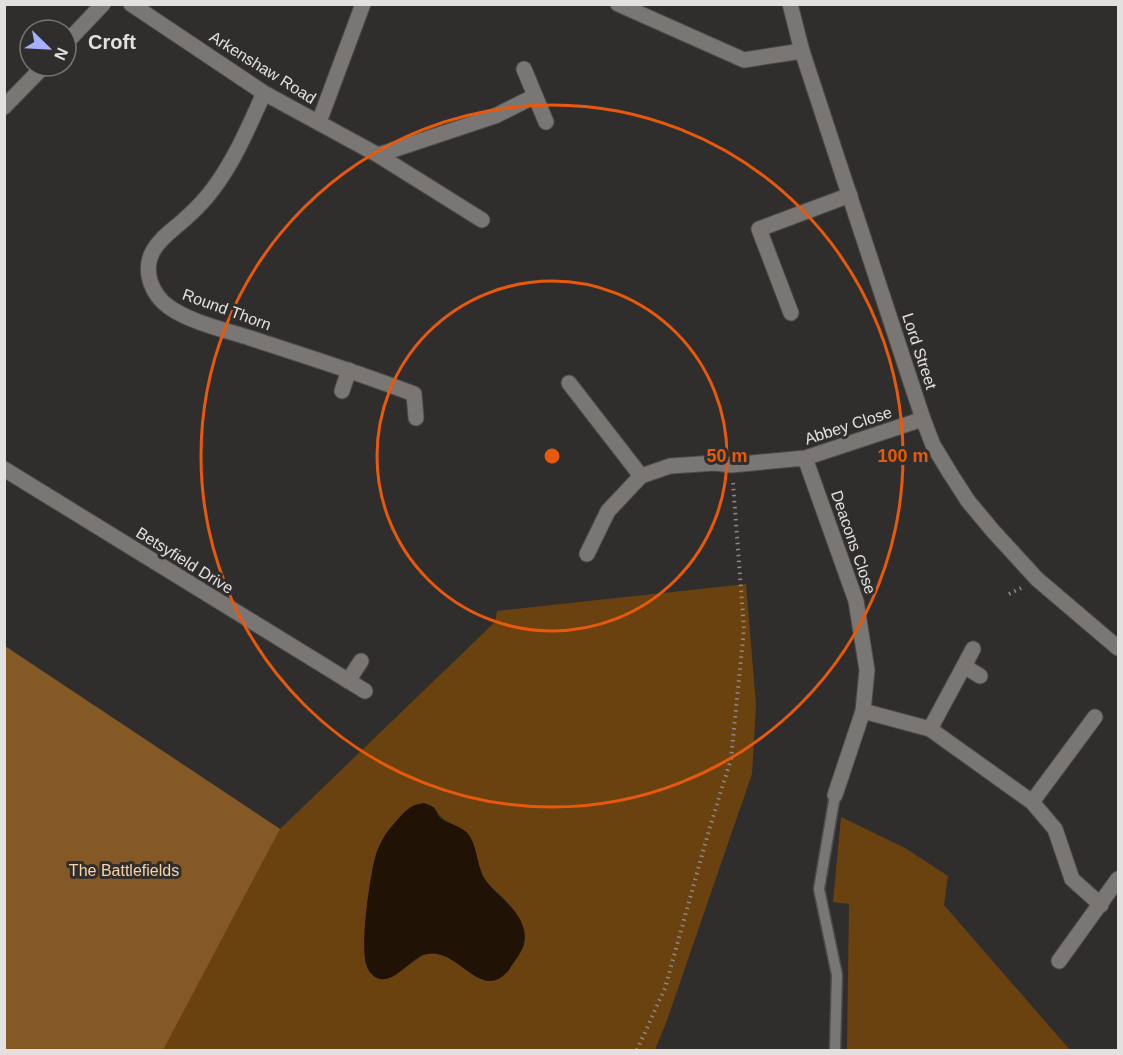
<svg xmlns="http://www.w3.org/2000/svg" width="1123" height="1055" font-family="Helvetica,sans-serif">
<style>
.green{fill:#694210;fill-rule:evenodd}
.forest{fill:#855926}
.water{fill:#201204}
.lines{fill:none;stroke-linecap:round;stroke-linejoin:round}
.service-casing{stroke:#4d4c4a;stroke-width:13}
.minor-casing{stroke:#4d4c4a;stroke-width:17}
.tertiary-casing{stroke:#4d4c4a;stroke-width:17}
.path{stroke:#8c8a88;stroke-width:4;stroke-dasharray:1.5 4.5;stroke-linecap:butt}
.service{stroke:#797674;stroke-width:10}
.minor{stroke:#797674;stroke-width:15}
.tertiary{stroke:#797674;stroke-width:15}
.ring{fill:none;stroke:#e8590c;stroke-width:3}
.labels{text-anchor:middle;stroke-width:6;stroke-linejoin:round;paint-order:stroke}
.street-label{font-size:16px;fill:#e3e1e0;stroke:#302e2c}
.park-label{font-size:16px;fill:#fad2a8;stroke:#302e2c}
.quarter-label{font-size:20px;font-weight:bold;fill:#e3e1e0;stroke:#302e2c}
.centre{fill:#e8590c;stroke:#302e2c;stroke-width:3}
.ring-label{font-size:18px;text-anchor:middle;font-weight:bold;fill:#e8590c;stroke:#302e2c;stroke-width:6;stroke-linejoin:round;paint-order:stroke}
</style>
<rect width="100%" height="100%" fill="#302e2c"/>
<!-- green -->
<path class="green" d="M746,584l10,121 -4,69 -86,249 -11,27h-650l-1,-404 276,183 215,-207 2,-11zM434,807c9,17 19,15 32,25 11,10 10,34 19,47 4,7 11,12 16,17 12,12 28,30 23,49 -2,7 -12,20 -17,28l-33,1 -26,-17 -14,-4 -11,2 -31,22z
M841,817l64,31 43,28 -4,29 126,145h-223l2,-146 -16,-2z"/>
<!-- forest -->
<path class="forest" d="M5,646l275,183 -117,221h-158z"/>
<!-- water -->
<path class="water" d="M424,803c3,1 6,2 9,4 3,2 4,8 7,11 8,6 22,8 28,16 10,12 8,33 18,47 12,16 34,28 38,50 3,15 -6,25 -14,37 -4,7 -13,14 -22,13 -22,-4 -37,-32 -62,-27 -16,3 -33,34 -51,23 -3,-2 -7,-7 -8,-10 -8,-18 3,-93 9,-113 2,-6 5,-12 8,-17 3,-6 21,-27 27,-30 4,-3 9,-3 13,-4z"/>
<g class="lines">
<defs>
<path id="service" d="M835,1050l2,-75 -18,-86 16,-94"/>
<path id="minor" d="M131,4l133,89 114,62 104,65
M618,4l126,56 58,-9
M66,43l37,-39
M524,69l22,53
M264,93c-15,33 -29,67 -51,96 -8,11 -18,21 -28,30 -11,10 -25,19 -32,32 -11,20 -1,44 16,56 21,15 56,23 81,31 55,18 110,35 164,56l2,24
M4,107l40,-41
M319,122l44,-118
M378,155l117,-39 40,-20
M791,313l-32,-84 91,-34
M569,383l72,93
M342,391l7,-21
M805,458l51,143 11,69 -4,41 -28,84
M4,469l361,222
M587,554l21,-43 33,-35 29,-10 45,-3 16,2 74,-7 118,-39
M973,649l-9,17 16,10
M348,681l13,-20
M863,711l67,18 102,73 23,27 17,50 29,26
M930,729l34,-63
M1032,802l63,-85
M1059,961l59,-82"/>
<path id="tertiary" d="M790,4l12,47 121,368 10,26 17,28 18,28 25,30 44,48 81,69"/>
</defs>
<!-- service casing -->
<use href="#service" class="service-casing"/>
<!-- minor casing -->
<use href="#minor" class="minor-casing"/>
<!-- tertiary casing -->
<use href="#tertiary" class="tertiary-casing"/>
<!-- path -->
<path class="path" d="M1009,594l12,-6
M637,1050l28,-62 44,-158 22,-71 13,-130 -11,-146"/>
<!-- service -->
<use href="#service" class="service"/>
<!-- minor -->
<use href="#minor" class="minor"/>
<!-- tertiary -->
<use href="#tertiary" class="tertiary"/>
</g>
<!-- distance rings -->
<g class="ring">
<circle cx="552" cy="456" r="175"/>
<circle cx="552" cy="456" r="351"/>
</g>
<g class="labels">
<!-- street labels -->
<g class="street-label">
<text transform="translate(263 67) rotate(32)" y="6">Arkenshaw Road</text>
<text transform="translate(227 309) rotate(20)" y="6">Round Thorn</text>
<text transform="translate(920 351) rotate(72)" y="6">Lord Street</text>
<text transform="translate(848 425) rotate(-18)" y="6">Abbey Close</text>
<text transform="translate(854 542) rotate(71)" y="6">Deacons Close</text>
<text transform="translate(185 560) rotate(32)" y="6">Betsyfield Drive</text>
</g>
<!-- park labels -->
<g class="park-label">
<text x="124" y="876">The Battlefields</text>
</g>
<!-- quarter labels -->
<g class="quarter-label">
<text x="112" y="49">Croft</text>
</g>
</g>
<circle cx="552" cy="456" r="9" class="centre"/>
<g class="ring-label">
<text x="727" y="462">50 m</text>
<text x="903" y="462">100 m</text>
</g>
<!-- border -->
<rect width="1123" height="1055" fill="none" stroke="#e3e1e0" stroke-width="12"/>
<!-- north arrow -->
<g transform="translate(48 48) rotate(114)"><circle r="28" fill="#302e2c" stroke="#787674" stroke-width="1.5"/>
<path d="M0-4.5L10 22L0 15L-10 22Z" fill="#a6b1fc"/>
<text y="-9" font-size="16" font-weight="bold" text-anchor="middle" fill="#e3e1e0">N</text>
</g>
</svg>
